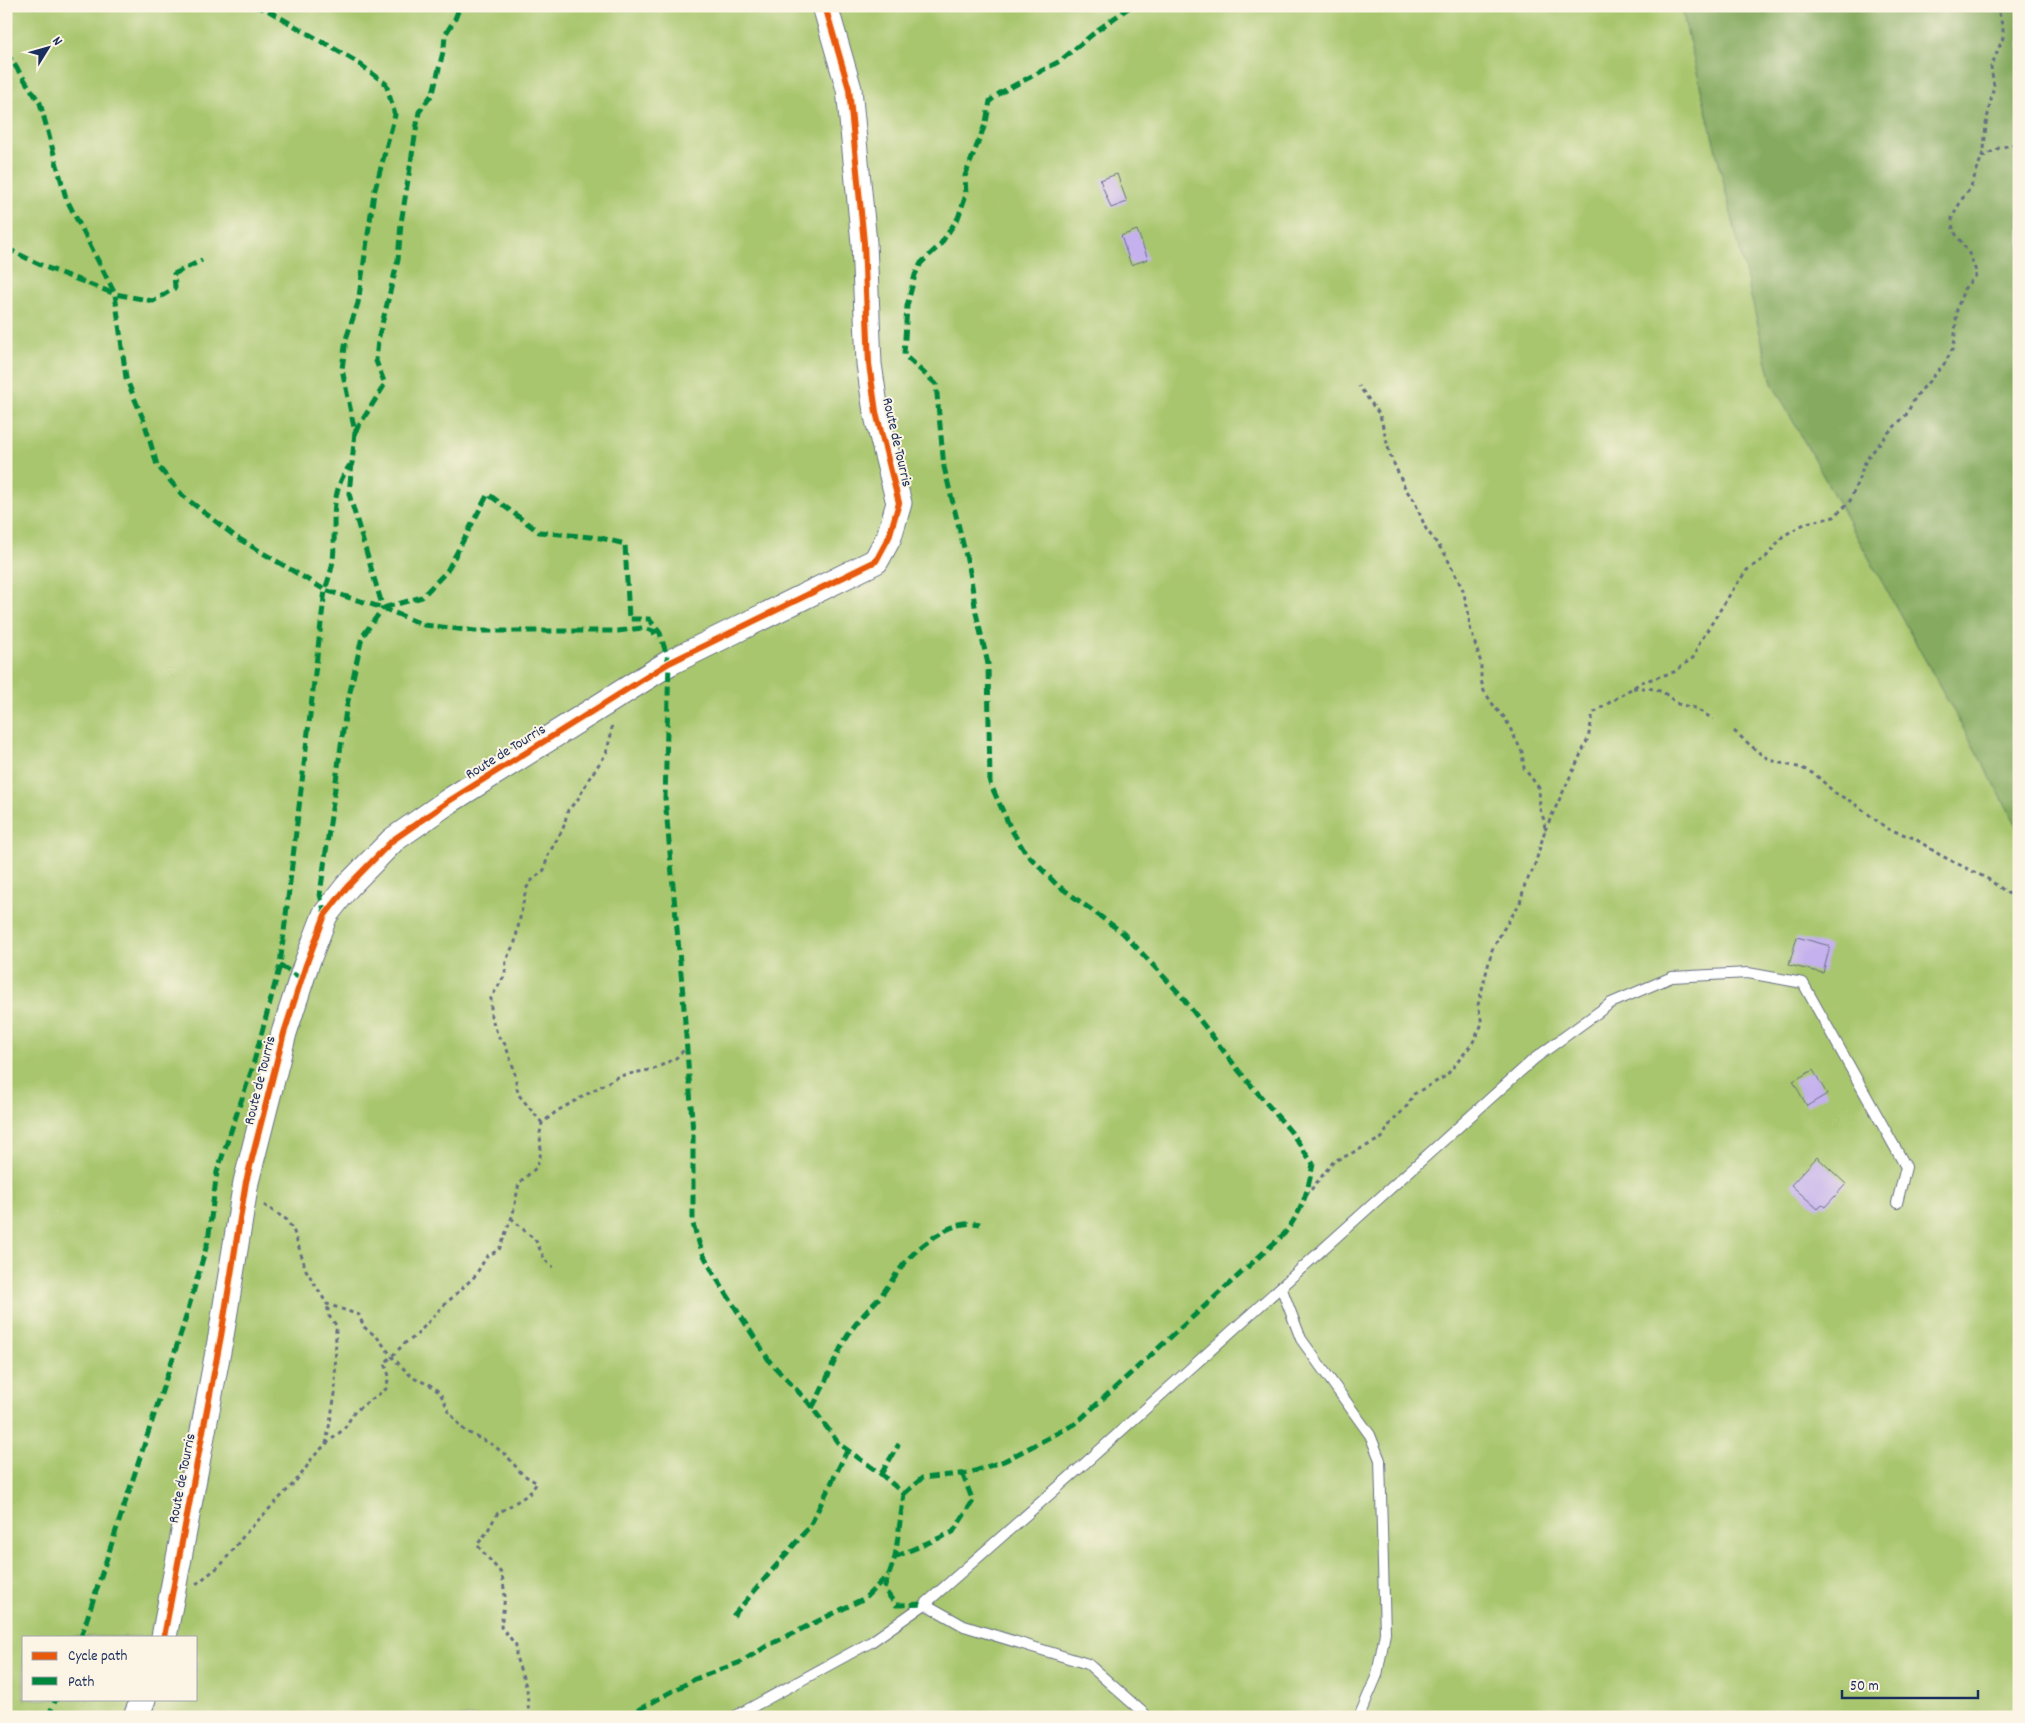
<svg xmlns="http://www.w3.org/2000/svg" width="2025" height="1723" font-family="Dekko,sans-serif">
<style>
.green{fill:#a8c66d;stroke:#627a66;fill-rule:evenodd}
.forest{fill:#86ab60;stroke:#506d5f}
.building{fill:#c4b1ed}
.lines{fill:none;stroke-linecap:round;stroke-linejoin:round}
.service-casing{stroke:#666f83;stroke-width:12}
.tertiary-casing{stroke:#666f83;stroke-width:27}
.path{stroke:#666f83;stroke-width:3;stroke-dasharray:4 4;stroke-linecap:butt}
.service{stroke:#fff;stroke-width:10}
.tertiary{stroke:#fff;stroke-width:25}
.quiet{stroke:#00873e;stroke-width:5;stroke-dasharray:10 5;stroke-linecap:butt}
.cycleway-casing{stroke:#fcf5e5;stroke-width:9}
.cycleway{stroke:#e8590c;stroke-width:6}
.labels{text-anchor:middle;stroke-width:4;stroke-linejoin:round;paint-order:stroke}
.street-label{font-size:15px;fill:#1b2f5e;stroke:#fcf5e5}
</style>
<rect width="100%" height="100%" fill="#fcf5e5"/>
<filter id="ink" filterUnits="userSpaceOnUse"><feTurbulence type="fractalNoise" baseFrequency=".02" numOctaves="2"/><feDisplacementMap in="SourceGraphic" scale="10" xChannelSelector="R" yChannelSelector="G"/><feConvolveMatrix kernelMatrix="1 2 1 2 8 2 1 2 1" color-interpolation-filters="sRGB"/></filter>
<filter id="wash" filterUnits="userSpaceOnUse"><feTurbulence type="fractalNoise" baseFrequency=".0096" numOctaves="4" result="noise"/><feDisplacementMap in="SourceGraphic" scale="20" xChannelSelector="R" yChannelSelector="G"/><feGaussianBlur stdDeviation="1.12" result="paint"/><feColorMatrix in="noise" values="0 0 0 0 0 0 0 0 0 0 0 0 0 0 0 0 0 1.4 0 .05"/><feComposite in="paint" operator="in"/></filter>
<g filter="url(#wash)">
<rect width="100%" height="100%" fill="#f0e5c8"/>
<!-- green -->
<path class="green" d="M6,6h1675l91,377 247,446v888h-2013zM24,1637h172v62h-172z"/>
<!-- forest -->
<path class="forest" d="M1681,6h338v823l-247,-446z"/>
<g id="blocks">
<!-- building -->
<path class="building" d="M1117,174l10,28 -16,6 -11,-28z
M1137,230l11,29 -17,6 -10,-29z
M1797,937l33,9 -7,27 -34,-8z
M1813,1070l14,24 -20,12 -14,-25z
M1817,1157l29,27 -21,23 -3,-2 -4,4 -27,-24z"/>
</g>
</g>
<g filter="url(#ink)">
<use href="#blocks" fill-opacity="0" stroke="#666f83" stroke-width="1"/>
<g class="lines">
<defs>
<path id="service" d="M1281,1287l20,52 69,96 10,25 5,173 -8,42 -18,42
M925,1604l39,22 124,38 60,53
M734,1717l137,-75 54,-38 157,-138 452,-407 77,-56 61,-26 76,-4 55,10 103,184 -9,36"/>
<path id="tertiary" d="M164,1637l57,-301 25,-154 38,-149 22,-68 19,-50 22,-28 46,-47 56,-39 220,-138 207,-102 13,-24 10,-34 -23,-91 -7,-48 -5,-121 -15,-154 -24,-83
M136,1717l7,-18"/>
</defs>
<!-- service casing -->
<use href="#service" class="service-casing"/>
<!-- tertiary casing -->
<use href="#tertiary" class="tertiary-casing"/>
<!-- path -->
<path class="path" d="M1982,157l17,-9 20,-5
M1633,688h16l14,4 15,12 17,4 18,11
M1734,731l29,25 13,6 26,6 14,7 19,18 17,9 36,27 26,9 26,17 48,24 31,22
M1545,830l43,-91 5,-26 49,-31 32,-10 19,-14 7,-16 34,-54 13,-18 19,-13 17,-21 23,-13 28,-6 16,-16 16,-41 22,-27 18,-18 10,-19 29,-33 9,-17 3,-37 7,-20 13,-15 -7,-19 -17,-25 -1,-12 10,-19 8,-10 14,-39 2,-26 8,-38 -3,-19 12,-29v-10l-6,-22
M542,1123l-24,-29 -4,-25 -9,-25 -7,-8 -7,-20v-18l14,-23 1,-15 9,-18 11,-53 5,-8 13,-11 4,-15 15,-26 5,-19 10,-11 12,-22 16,-23 6,-23 -1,-7
M1306,1196l28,-35 14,-6 34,-17 8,-14 17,-18 7,-12 32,-18 26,-32 10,-20 -4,-19 14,-55 11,-20 17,-27 5,-19 9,-16 11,-38 -1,-10 -4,-11 -1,-21 -15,-20 -2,-16 -17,-34 -9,-9 -12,-18 -3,-11v-17l-11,-36 -2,-17 -5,-20 -18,-36 -19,-25 -12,-29 -8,-10 -16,-35 -10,-40 -21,-29
M264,1205l23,15 7,12 12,38 21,34 32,11 5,12 13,10 17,22 19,19 17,7 9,7 5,8 4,11 17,20 28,14 14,11 15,18 15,9 -8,11 -32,20 -10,18 -10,13 25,29 3,22 -4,31 15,18v12l11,32 2,28
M511,1218l25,23 9,19 8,7
M326,1444l18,-15 11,-18 31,-22 3,-13 -4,-13 20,-20 11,-7 23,-26 36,-34 12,-20 12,-6 14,-36 6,-31 18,-16 4,-15 -1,-19 2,-10 15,-12 62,-35 35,-7 22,-11 11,-11
M196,1584l25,-19 24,-31 49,-51 10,-12 8,-13 14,-14 9,-50 1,-69 -7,-9 -2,-12"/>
<!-- service -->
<use href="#service" class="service"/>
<!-- tertiary -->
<use href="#tertiary" class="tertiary"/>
<!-- quiet -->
<path class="quiet" d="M254,6l13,4 90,52 29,22 9,31 -21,78 -16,110 -12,36 -4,30 13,63 -6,62 34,114 41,17 51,6h143l25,-3 10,3 4,8
M6,52l34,51 26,95 49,96 38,7 22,-13 -1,-14 28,-14
M6,248l39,19 70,27 11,84 18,43 13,44 26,31 53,41 89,53c3,-10 7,-20 8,-30 4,-35 -6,-64 17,-95
M355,432l30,-48 -9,-23 2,-21 20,-80 3,-37 18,-111 14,-19 11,-45 1,-13 10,-16 5,-13
M325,915l-5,-21 26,-184 16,-73 21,-29
M301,979l-21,-14 45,-375 58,18 39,-11 25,-26 41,-77 51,38 62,6 24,6 4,75h20l11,14 9,30 -4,135 18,197 10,138v91l9,28 13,24 55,86 38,40 31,42 42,30 23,20 -9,63 -11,32 12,16 29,-1
M812,1408c14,-24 22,-50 36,-73 8,-13 21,-26 32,-38 10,-13 19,-28 30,-40 17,-17 45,-38 70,-33
M881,1474l18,-30
M904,1494l18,-16 47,-5 35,-12 71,-37 209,-190c19,-25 23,-40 29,-70l-22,-32 -52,-61 -60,-78 -56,-60 -67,-49 -31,-32 -14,-23 -21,-46 -2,-119 -12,-51 -6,-41 -26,-105 -8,-83 -32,-29 3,-49 8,-31 6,-12 19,-18 18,-27 8,-23 -1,-19 21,-54 4,-21 10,-8 60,-32 39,-32 32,-23
M895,1557l58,-25 20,-31 -11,-28
M733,1616l77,-90 37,-75
M81,1637l102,-310 25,-86 9,-69 35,-103 28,-104
M48,1717l8,-18
M625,1717l70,-38 46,-17 26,-16 98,-48 23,-23"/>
<defs>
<path id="cycleway" d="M164,1637l57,-301 25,-154 38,-149 22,-68 19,-50 22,-28 46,-47 56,-39 220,-138 207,-102 13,-24 10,-34 -23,-91 -7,-48 -5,-121 -15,-154 -24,-83"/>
</defs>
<!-- cycleway casing -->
<use href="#cycleway" class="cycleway-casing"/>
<!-- cycleway -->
<use href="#cycleway" class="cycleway"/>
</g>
</g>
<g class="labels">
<!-- street labels -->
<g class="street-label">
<text transform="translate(898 442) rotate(77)" y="5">Route de Tourris</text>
<text transform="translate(505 751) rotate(-32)" y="5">Route de Tourris</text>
<text transform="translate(259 1080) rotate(-76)" y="5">Route de Tourris</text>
<text transform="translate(181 1478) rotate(-79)" y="5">Route de Tourris</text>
</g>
</g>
<!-- margin -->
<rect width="2025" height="1723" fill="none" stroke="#fcf5e5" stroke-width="25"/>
<!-- legend -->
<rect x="22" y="1636" width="175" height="65" fill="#fcf5e5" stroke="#a2a6af"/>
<rect x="32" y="1652" width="25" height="8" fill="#e8590c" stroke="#a2a6af"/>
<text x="68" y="1660" font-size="15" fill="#1b2f5e">Cycle path</text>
<rect x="32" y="1677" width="25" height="8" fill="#00873e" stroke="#a2a6af"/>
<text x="68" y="1686" font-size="15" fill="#1b2f5e">Path</text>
<!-- north arrow -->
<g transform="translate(48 48) rotate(53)" stroke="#fcf5e5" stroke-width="4" paint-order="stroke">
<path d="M0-4L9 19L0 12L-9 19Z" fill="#1b2f5e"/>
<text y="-8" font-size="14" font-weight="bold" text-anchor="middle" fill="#1b2f5e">N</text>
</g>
<!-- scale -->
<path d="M1842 1690v8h136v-8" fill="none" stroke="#1b2f5e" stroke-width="2.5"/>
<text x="1850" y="1690" font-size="15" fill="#1b2f5e" stroke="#fcf5e5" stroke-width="4" paint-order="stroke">50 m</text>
</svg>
